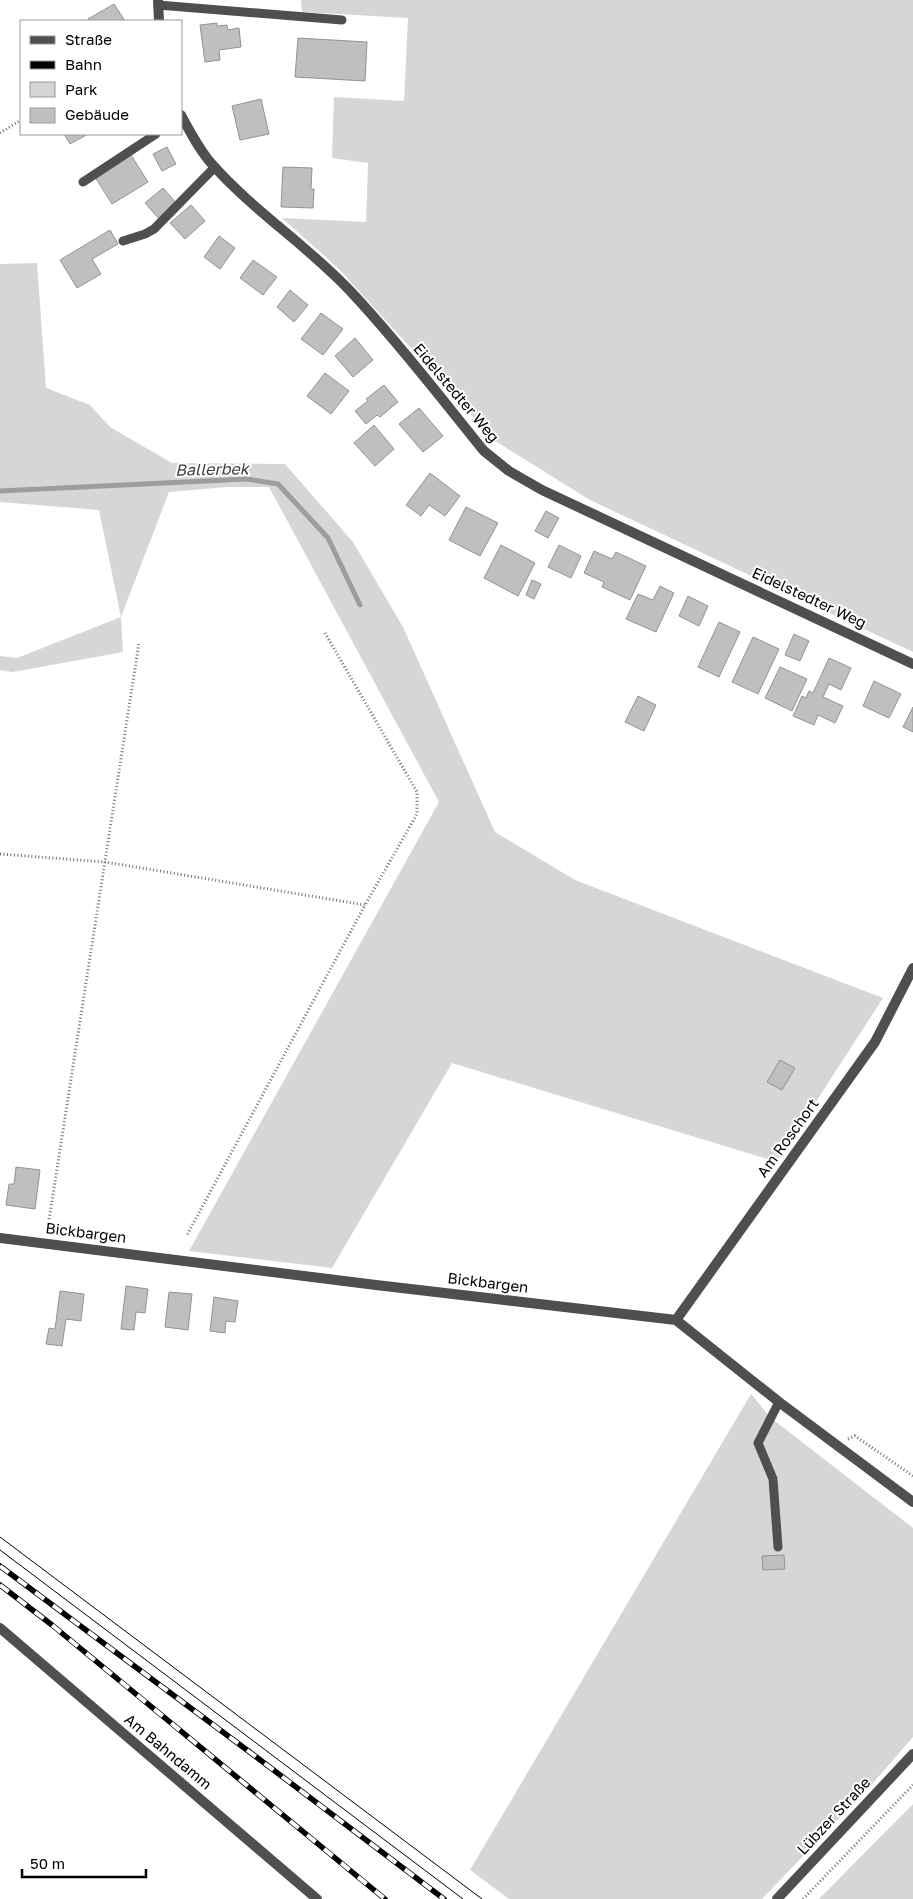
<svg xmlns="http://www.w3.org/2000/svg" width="913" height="1899" font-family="'Golos Text',sans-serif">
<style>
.green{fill:#d6d6d6}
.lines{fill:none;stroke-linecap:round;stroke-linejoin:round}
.stream{stroke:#9d9d9d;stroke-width:5}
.building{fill:#bfbfbf;stroke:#939393}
.path{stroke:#717171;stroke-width:3;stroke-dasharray:1 2.5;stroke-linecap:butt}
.service{stroke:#4f4f4f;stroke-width:9}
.minor{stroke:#4f4f4f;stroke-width:10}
.tertiary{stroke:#4f4f4f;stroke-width:10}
.tram{stroke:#000;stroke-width:1}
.rail-casing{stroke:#000;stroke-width:5.5}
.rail{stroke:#fff;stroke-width:4;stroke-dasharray:11;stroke-linecap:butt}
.labels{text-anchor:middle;stroke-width:4;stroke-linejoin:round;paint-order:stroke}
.street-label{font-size:15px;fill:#000;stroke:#fff}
.water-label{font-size:16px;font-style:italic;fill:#3e3e3e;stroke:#fff}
</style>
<rect width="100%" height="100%" fill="#fff"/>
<!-- green -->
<path class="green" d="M301,0h612v652l-323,-152 -95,-59 -156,-172 -57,-51 84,4 2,-59 -36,-5 2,-61 70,4 4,-83 -106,-6z
M37,263l9,125 44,17 20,22 62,36 113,1 68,78 50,85 92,205 80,48 308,118 -106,164 -325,-99 -120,205 -143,-17 250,-449 -170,-315h-42l-58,5 -48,125 2,35 -110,20 -13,-2v-14l17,2 104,-41 -22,-107 -99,-8v-238z
M751,1394l20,24 142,110v209l-40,46 -111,116h-253l-39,-29z
M913,1804v95h-94z"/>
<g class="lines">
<!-- stream -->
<path class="stream" d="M0,491l246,-12 32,5 50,54 32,67"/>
</g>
<!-- building -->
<path class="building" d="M114,4l11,17h-36l-1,-2z
M217,23v3l10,-1 1,5 11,-2 2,19 -22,3 1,10 -15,2 -5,-37z
M298,38l69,4 -2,39 -70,-4z
M261,99l8,35 -29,6 -8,-34z
M64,134h24l-18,10z
M167,147l9,17 -14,7 -9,-17z
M131,155l17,27 -36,22 -17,-27z
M283,167l29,1 -1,21h3l-1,19 -32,-1z
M163,188l14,16 -17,16 -15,-17z
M191,205l14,16 -20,18 -15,-16z
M110,230l8,14 -26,15 9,15 -24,14 -17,-28z
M219,236l16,12 -15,21 -16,-12z
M253,260l24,17 -14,18 -23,-17z
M290,290l18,15 -14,17 -17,-15z
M321,313l22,16 -20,26 -22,-16z
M355,338l18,22 -20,17 -18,-21z
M325,373l24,18 -18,23 -24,-18z
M384,385l14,17 -18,15 -3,-2 -11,9 -11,-13 13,-10 -2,-2z
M419,408l24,28 -20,16 -24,-28z
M374,425l20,24 -19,17 -21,-23z
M430,473l30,23 -15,20 -16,-11 -8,11 -15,-11z
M466,507l32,16 -18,33 -31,-16z
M546,511l13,7 -11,20 -13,-7z
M501,545l34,18 -17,33 -34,-18z
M559,545l22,11 -10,22 -23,-11z
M594,551l18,8 4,-7 30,14 -16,34 -28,-13 2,-5 -20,-9z
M532,580l9,4 -7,15 -8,-4z
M660,586l14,7 -18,39 -30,-13 12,-25 15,6z
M688,596l20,10 -9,20 -20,-10z
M719,622l21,10 -21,45 -21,-10z
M794,634l15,7 -9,20 -15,-6z
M753,637l26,12 -21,45 -26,-12z
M829,658l22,10 -10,22 -12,-6 -6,13 20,9 -8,17 -17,-8 -4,10 -21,-9 9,-20 4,2 3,-7 4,2z
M780,667l27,12 -15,32 -27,-13z
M874,681l27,13 -12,24 -26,-12z
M638,696l18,9 -12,26 -19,-9z
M913,707v25l-10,-5z
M780,1060l15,8 -13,22 -15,-8z
M16,1167l24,3 -5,39 -29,-4 3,-21h5z
M126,1286l22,3 -3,24 -9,-1 -2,18 -13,-1z
M60,1291l24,3 -3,27 -15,-2 -4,27 -16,-2 3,-16 6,1z
M169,1292l23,2 -4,36 -23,-3z
M214,1297l24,4 -3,21 -9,-1 -1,12 -15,-2z
M784,1555l1,14 -22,1 -1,-14z"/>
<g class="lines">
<!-- path -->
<path class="path" d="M0,133l21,-13
M325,633l92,159v22l-52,91
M0,854l105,8 260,43 -178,330
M47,1233l92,-590
M848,1439l7,-3 58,40
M803,1899l110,-114"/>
<!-- service -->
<path class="service" d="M158,5l184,15
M83,182l73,-48
M123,241l22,-7 9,-5 61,-62
M778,1547l-5,-68 -15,-36 21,-41"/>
<!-- minor -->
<path class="minor" d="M158,0l1,21
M181,115c9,17 18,34 30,48 43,49 98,83 142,131 46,49 88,104 131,157l25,20 33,19 371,174
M0,1238l376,47 300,35 103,82 134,100
M676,1320l199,-278 38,-74
M0,1628l317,271"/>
<!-- tertiary -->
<path class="tertiary" d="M777,1899l136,-145"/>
<!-- tram -->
<path class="tram" d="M0,1537l482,362
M0,1550l463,349"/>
<defs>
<path id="rail" d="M0,1566l251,187 193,146
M0,1585l52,40 333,274"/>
</defs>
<!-- rail casing -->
<use href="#rail" class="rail-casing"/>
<!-- rail -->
<use href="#rail" class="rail"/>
</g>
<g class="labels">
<!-- street labels -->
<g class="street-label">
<text transform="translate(456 393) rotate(50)" y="5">Eidelstedter Weg</text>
<text transform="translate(809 598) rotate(25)" y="5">Eidelstedter Weg</text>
<text transform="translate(788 1138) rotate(-54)" y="5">Am Roschort</text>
<text transform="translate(86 1233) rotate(7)" y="5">Bickbargen</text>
<text transform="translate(488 1283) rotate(7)" y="5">Bickbargen</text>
<text transform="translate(168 1752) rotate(40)" y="5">Am Bahndamm</text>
<text transform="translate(834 1816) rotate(-47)" y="5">Lübzer Straße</text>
</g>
<!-- water labels -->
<g class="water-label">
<text transform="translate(212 469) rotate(-1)" y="6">Ballerbek</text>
</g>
</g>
<!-- legend -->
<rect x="20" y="20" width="162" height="115" fill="#ffffff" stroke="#999999"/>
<rect x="30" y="36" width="25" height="8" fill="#4f4f4f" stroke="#999999"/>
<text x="65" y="45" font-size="15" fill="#000000">Straße</text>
<rect x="30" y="61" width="25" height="8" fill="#000000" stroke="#999999"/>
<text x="65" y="70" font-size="15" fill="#000000">Bahn</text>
<rect x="30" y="82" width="25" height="15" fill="#d6d6d6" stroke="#999999"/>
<text x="65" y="95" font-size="15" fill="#000000">Park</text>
<rect x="30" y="108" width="25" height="15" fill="#bfbfbf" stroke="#999999"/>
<text x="65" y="120" font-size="15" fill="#000000">Gebäude</text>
<!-- scale -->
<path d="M22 1869v8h124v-8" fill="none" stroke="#000000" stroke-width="2.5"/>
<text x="30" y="1869" font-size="15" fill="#000000" stroke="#ffffff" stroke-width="4" paint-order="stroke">50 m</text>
</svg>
